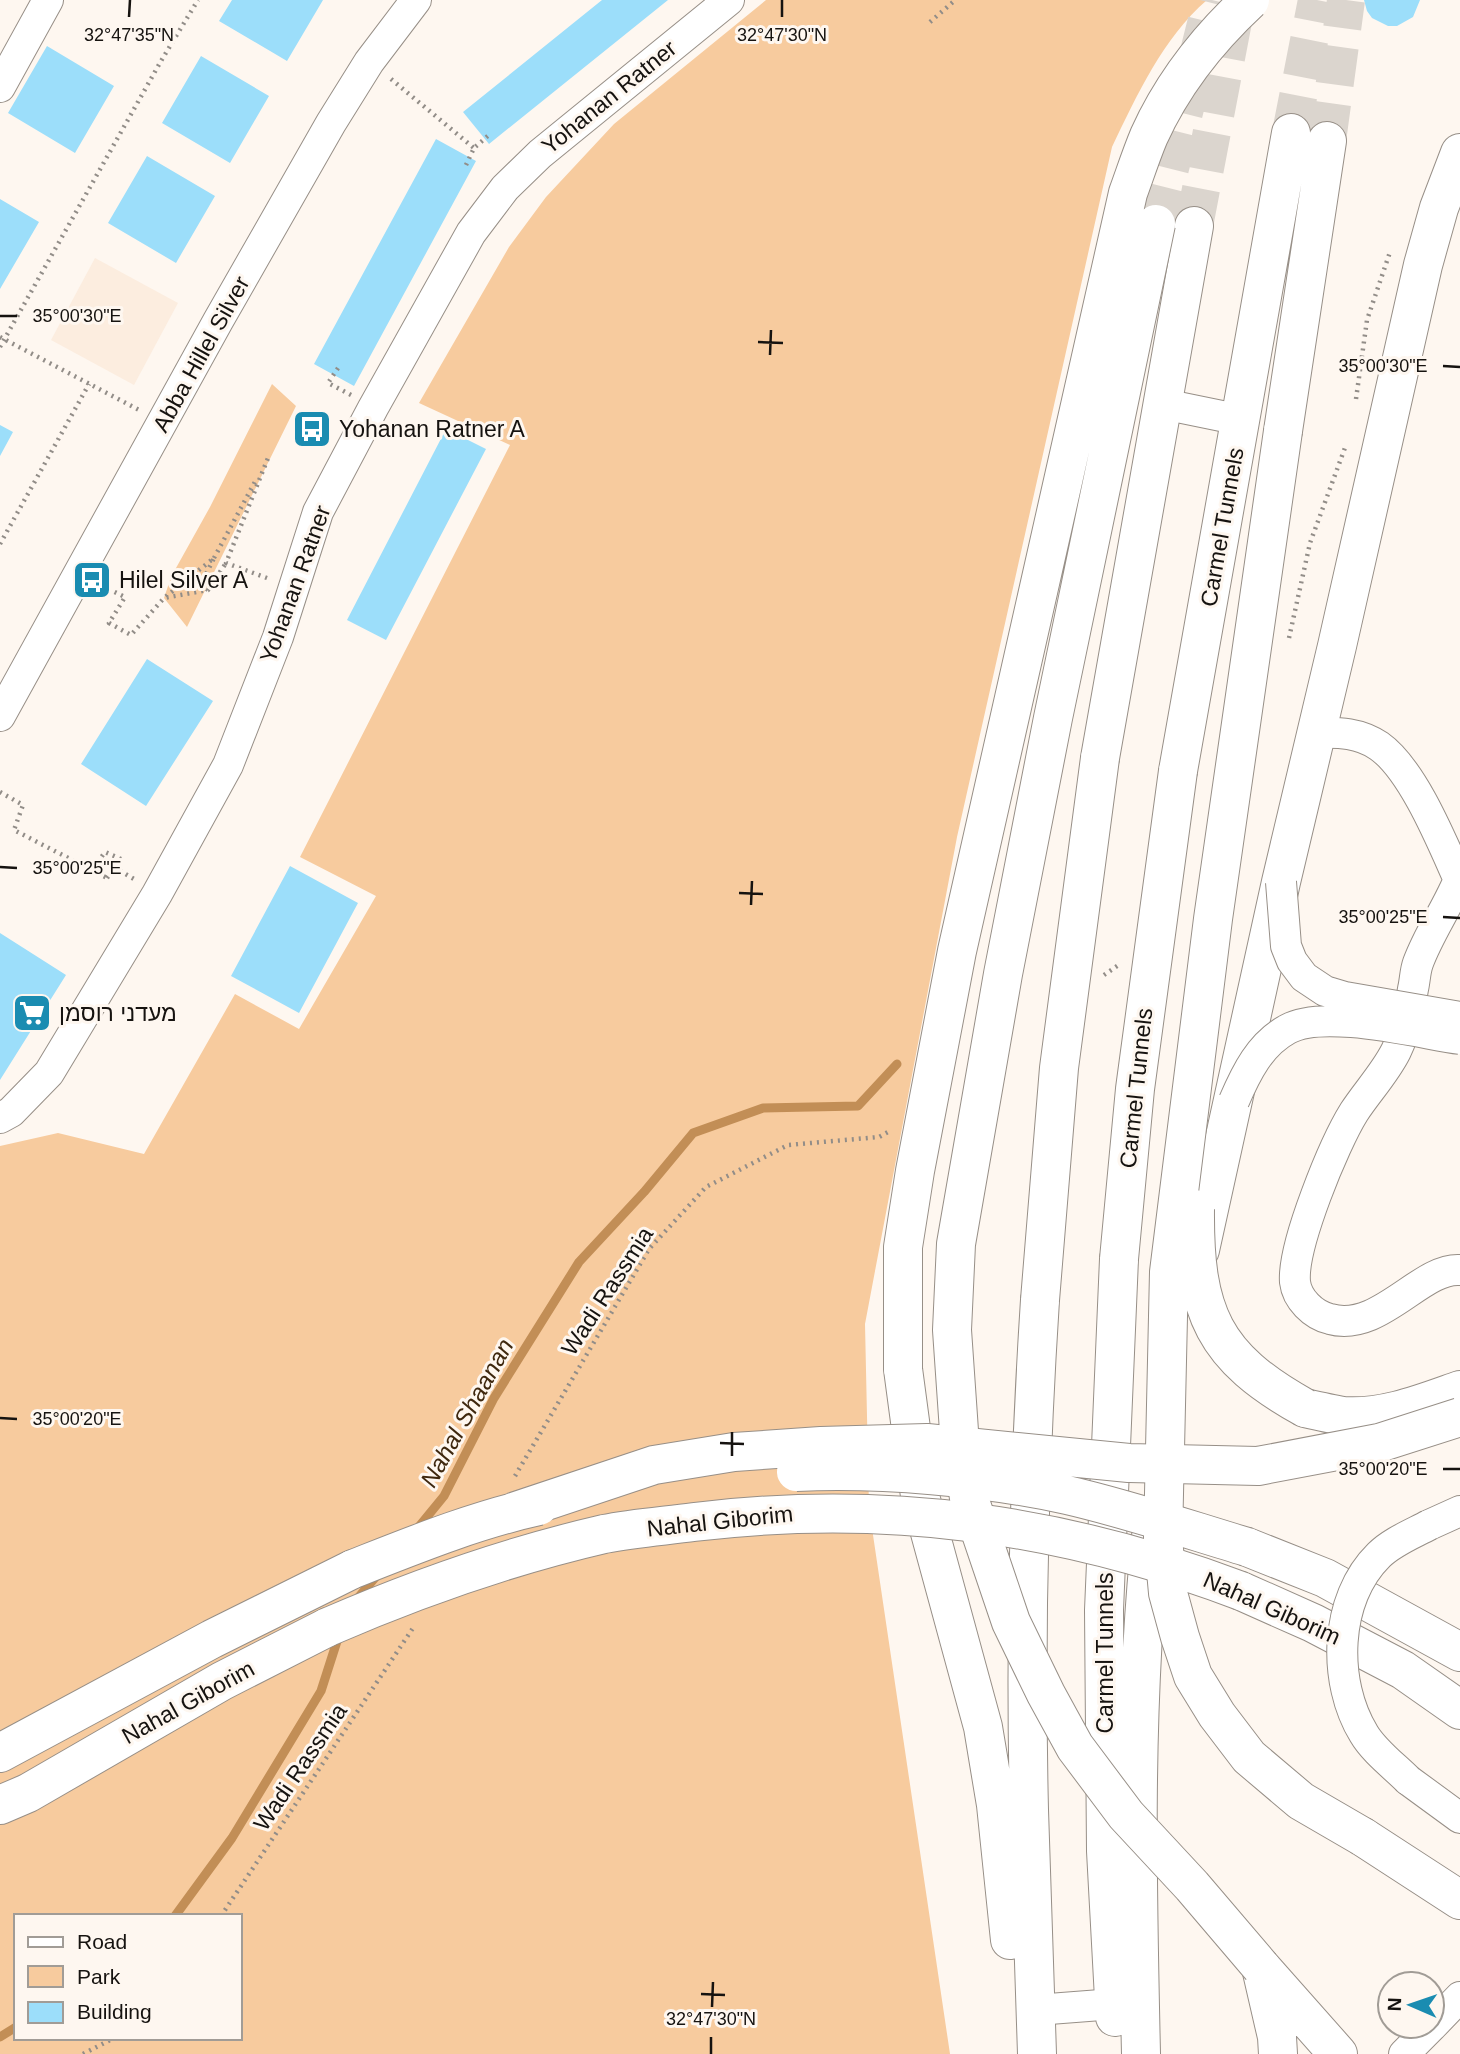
<svg xmlns="http://www.w3.org/2000/svg" width="1460" height="2054" font-family="Arial,Heebo,sans-serif">
<style>
.built{fill:#fceddf}
.green{fill:#f7cb9e;fill-rule:evenodd}
.lines{fill:none;stroke-linecap:round;stroke-linejoin:round}
.stream{stroke:#c28e56;stroke-width:9}
.building{fill:#9cdefa}
.highway-tunnel{stroke:#dbd5ce;stroke-width:38;stroke-dasharray:38 19;stroke-linecap:butt}
.minor-casing{stroke:#978f87;stroke-width:32}
.major-casing{stroke:#978f87;stroke-width:40}
.highway-casing{stroke:#978f87;stroke-width:40}
.path{stroke:#928d88;stroke-width:4.5;stroke-dasharray:2 5;stroke-linecap:butt}
.minor{stroke:#fff;stroke-width:30}
.major{stroke:#fff;stroke-width:38}
.highway{stroke:#fff;stroke-width:38}
.minor-bridge-casing{stroke:#978f87;stroke-width:32;stroke-linecap:butt}
.major-bridge-casing{stroke:#978f87;stroke-width:40;stroke-linecap:butt}
.highway-bridge-casing{stroke:#978f87;stroke-width:40;stroke-linecap:butt}
.path-bridge{stroke:#928d88;stroke-width:4.5;stroke-dasharray:2 5;stroke-linecap:butt}
.minor-bridge{stroke:#fff;stroke-width:30}
.major-bridge{stroke:#fff;stroke-width:38}
.highway-bridge{stroke:#fff;stroke-width:38}
.ticks{fill:none;stroke:#161310;stroke-width:2.5}
.labels{text-anchor:middle;stroke-width:6;stroke-linejoin:round;paint-order:stroke}
.street-label{font-size:23px;fill:#161310;stroke:#fef7f0}
.poi-label{font-size:23px;fill:#161310;stroke:#fef7f0;text-anchor:start}
.water-label{font-size:24px;font-style:italic;fill:#3f280f;stroke:#fef7f0}
.ticks-label{font-size:18px;text-anchor:middle;fill:#161310;stroke:#fef7f0;stroke-width:6;stroke-linejoin:round;paint-order:stroke}
</style>
<rect width="100%" height="100%" fill="#fef7f0"/>
<!-- built -->
<path class="built" d="M95,258l83,45 -44,82 -83,-45z"/>
<!-- green -->
<path class="green" d="M766,0h441c-44,38 -70,95 -95,147l-155,690 -92,487 4,184 81,546h-950v-908l58,-13 86,21 91,-160 64,35 77,-133 -76,-39 210,-412 -91,-42 90,-156 37,-50 68,-73zM16,1916h224v122h-224z
M272,384l24,22 -109,221 -23,-29 7,-21 39,-70z"/>
<g class="lines">
<!-- stream -->
<path class="stream" d="M417,1529l27,-33 50,-98 85,-136 65,-70 49,-59 70,-25 95,-2 39,-42
M358,1598l20,-24
M175,1916l57,-78 89,-147 18,-56
M0,2037l16,-10"/>
</g>
<!-- building -->
<path class="building" d="M232,0h91l-36,61 -68,-40z
M602,0h66l-179,144 -26,-32z
M1364,0h56l-7,17 -16,9h-9l-16,-8 -5,-7z
M47,46l67,40 -39,67 -67,-40z
M201,56l68,40 -39,67 -68,-40z
M436,139l40,22 -122,225 -40,-22z
M147,156l68,40 -39,67 -68,-40z
M0,199l39,23 -39,67z
M0,425l13,7 -13,24z
M446,429l40,20 -100,191 -39,-20z
M147,659l66,42 -67,105 -65,-42z
M290,866l68,37 -59,110 -68,-37z
M0,933l66,42 -66,105z"/>
<g class="lines">
<!-- highway-tunnel -->
<path class="highway-tunnel" d="M1291,133l26,-133
M1327,141l19,-141
M1156,224l56,-224
M1194,226l43,-226"/>
<defs>
<path id="minor" d="M0,87l48,-87
M1163,404l78,16
M0,716l218,-395 113,-198 38,-61 47,-62
M1317,733c22,-1 43,0 62,13 34,24 63,96 80,134
M1460,877c-12,30 -31,56 -42,86 -3,8 -3,18 -5,26 -3,19 -8,44 -17,62 -11,22 -29,41 -42,61 -20,32 -62,134 -59,170 2,17 18,33 35,37 50,14 91,-52 130,-49
M0,1118l11,-6 38,-39 108,-179 71,-129 50,-128 40,-125 55,-104 98,-175 34,-45 35,-34 189,-154
M1429,1525l31,-14
M1408,1780l52,38
M1036,2010l78,-6
M1432,2026l28,-29
M1404,2054l28,-28"/>
<path id="major" d="M1247,1547l78,31 135,74
M1241,1591l72,32 90,47 57,40
M0,1753l212,-114 141,-70
M0,1805l28,-12 194,-112 106,-54"/>
<path id="highway" d="M1283,431l44,-290
M1100,758l94,-532
M1178,771l113,-638
M1200,1250l81,-368 56,-236 86,-381 16,-57 21,-55
M903,1369l17,127 63,231 13,78 14,135
M1305,1408c13,3 26,6 38,8 41,3 80,-13 117,-26
M1363,1837l97,63
M1261,1967l77,87
M1262,1972l15,65 1,17
M1115,2017l-9,-166 -2,-241 15,-351
M1037,2054c-2,-81 -6,-163 -8,-244 -4,-170 0,-340 11,-510
M1141,2054c-4,-176 -8,-352 11,-527"/>
</defs>
<!-- minor casing -->
<use href="#minor" class="minor-casing"/>
<!-- major casing -->
<use href="#major" class="major-casing"/>
<!-- highway casing -->
<use href="#highway" class="highway-casing"/>
<!-- path -->
<path class="path" d="M930,22l23,-20 -2,-2
M391,79l83,69
M466,165l8,-17 16,-14
M0,337l139,73
M0,347l161,-286 37,-61
M338,368l-10,15 23,12
M1356,399l11,-79 23,-68
M0,544l89,-160
M214,558l43,-80
M267,578l-41,-15 42,-105
M102,586l23,11 -16,26 22,12 33,-37 50,-40 -13,26 7,6 -44,8
M208,590l18,-27
M1289,638l21,-95 36,-98
M0,792l23,13 -9,25 93,48
M121,859l-16,-7 -5,7 34,20
M1104,975l16,-11
M515,1476l134,-227 57,-62 82,-42 91,-8 9,-5
M221,1916l192,-288
M83,2054l31,-16"/>
<!-- minor -->
<use href="#minor" class="minor"/>
<!-- major -->
<use href="#major" class="major"/>
<!-- highway -->
<use href="#highway" class="highway"/>
<defs>
<path id="minor-bridge" d="M1281,882l5,64 6,15 12,16 21,14 20,6 115,20
M1234,1101c12,-28 26,-57 54,-72 36,-20 130,4 172,10
M1408,1780c-14,-14 -34,-29 -44,-46 -32,-52 -30,-135 15,-179 13,-13 33,-21 50,-30"/>
<path id="major-bridge" d="M796,1472c83,-4 190,5 271,23 61,14 120,34 180,52
M513,1512l141,-47 80,-13 87,-6 106,-3 202,20 129,3 121,-23 81,-26
M353,1569c61,-24 122,-49 186,-63
M328,1627c90,-39 181,-71 276,-93 30,-6 60,-8 90,-12 191,-23 367,1 547,69"/>
<path id="highway-bridge" d="M1156,224l-103,494 -50,256 -47,270 -4,86 7,101 10,67 42,124 35,72 29,53 51,68 66,71 69,81
M1283,431l-70,488 -44,353 -6,266 5,55 12,44 13,39 24,39 32,42 52,44 62,36
M1195,1209c-1,104 18,148 110,199
M1119,1259l16,-170 43,-318
M1040,1300l19,-232 41,-310
M903,1369v-122l12,-76 42,-220 171,-758c7,-19 13,-38 21,-57 23,-51 60,-98 101,-136"/>
</defs>
<!-- minor-bridge casing -->
<use href="#minor-bridge" class="minor-bridge-casing"/>
<!-- major-bridge casing -->
<use href="#major-bridge" class="major-bridge-casing"/>
<!-- highway-bridge casing -->
<use href="#highway-bridge" class="highway-bridge-casing"/>
<!-- path-bridge -->
<path class="path-bridge" d="M107,878l14,-19"/>
<!-- minor-bridge -->
<use href="#minor-bridge" class="minor-bridge"/>
<!-- major-bridge -->
<use href="#major-bridge" class="major-bridge"/>
<!-- highway-bridge -->
<use href="#highway-bridge" class="highway-bridge"/>
</g>
<!-- ticks -->
<path class="ticks" d="M129,17l1,-17M782,17v-17M0,316h17M758,342l25,1M770,355l1,-25M1443,366l17,1M0,867l17,1M739,893l24,1M751,905l1,-24M1443,917l17,1M0,1418l17,1M720,1443l24,1M732,1456v-24M1443,1469h17M701,1994l24,1M712,2007l1,-25M711,2054v-17"/>
<!-- icons -->
<defs>
<symbol id="bus-square" viewBox="-11 -11 22 22"><rect x="-9" y="-9" width="18" height="18" rx="4" fill="#1a8cb1" stroke="#fef7f0"/><path d="M-5-6H5V4H4V6H2V4H-2V6H-4V4H-5ZM-3.5-4V0h7V-4ZM-3.5 1.2v1.5H-2V1.2ZM2 1.2v1.5H3.5V1.2Z" fill="#fff"/></symbol>
<symbol id="supermarket-square" viewBox="-11 -11 22 22"><rect x="-9" y="-9" width="18" height="18" rx="4" fill="#1a8cb1" stroke="#fef7f0"/><path d="M-6-5.5h2.5l.6 2H6L4.5 2H-2.5L-4.4-4H-6ZM-1.5 3.2a1.3 1.3 0 1 0 .1 0ZM3 3.2a1.3 1.3 0 1 0 .1 0Z" fill="#fff"/></symbol>
</defs>
<g fill-rule="evenodd">
<use href="#bus-square" x="290" y="407" width="44" height="44"/>
<use href="#bus-square" x="70" y="558" width="44" height="44"/>
<use href="#supermarket-square" x="10" y="991" width="44" height="44"/>
</g>
<g class="labels">
<!-- street labels -->
<g class="street-label">
<text transform="translate(609 97) rotate(-39)" y="8">Yohanan Ratner</text>
<text transform="translate(201 354) rotate(-61)" y="8">Abba Hillel Silver</text>
<text transform="translate(1222 527) rotate(-80)" y="8">Carmel Tunnels</text>
<text transform="translate(295 584) rotate(-70)" y="8">Yohanan Ratner</text>
<text transform="translate(1136 1088) rotate(-84)" y="8">Carmel Tunnels</text>
<text transform="translate(607 1291) rotate(-57)" y="8">Wadi Rassmia</text>
<text transform="translate(720 1521) rotate(-6)" y="8">Nahal Giborim</text>
<text transform="translate(1272 1608) rotate(24)" y="8">Nahal Giborim</text>
<text transform="translate(1105 1653) rotate(-90)" y="8">Carmel Tunnels</text>
<text transform="translate(188 1702) rotate(-29)" y="8">Nahal Giborim</text>
<text transform="translate(300 1767) rotate(-56)" y="8">Wadi Rassmia</text>
</g>
<!-- poi labels -->
<g class="poi-label">
<text x="339" y="437">Yohanan Ratner A</text>
<text x="119" y="588">Hilel Silver A</text>
<text x="59" y="1021">מעדני רוסמן</text>
</g>
<!-- water labels -->
<g class="water-label">
<text transform="translate(467 1413) rotate(-61)" y="8">Nahal Shaanan</text>
</g>
</g>
<g class="ticks-label">
<text x="129" y="41">32°47'35"N</text>
<text x="782" y="41">32°47'30"N</text>
<text x="77" y="322">35°00'30"E</text>
<text x="1383" y="372">35°00'30"E</text>
<text x="77" y="874">35°00'25"E</text>
<text x="1383" y="923">35°00'25"E</text>
<text x="77" y="1425">35°00'20"E</text>
<text x="1383" y="1475">35°00'20"E</text>
<text x="711" y="2025">32°47'30"N</text>
</g>
<!-- legend -->
<rect x="14" y="1914" width="228" height="126" fill="#fef7f0" stroke="#a19c96" stroke-width="2"/>
<rect x="28" y="1937" width="35" height="10" fill="#ffffff" stroke="#a19c96" stroke-width="2"/>
<text x="77" y="1949" font-size="21" fill="#161310">Road</text>
<rect x="28" y="1966" width="35" height="21" fill="#f7cb9e" stroke="#a19c96" stroke-width="2"/>
<text x="77" y="1984" font-size="21" fill="#161310">Park</text>
<rect x="28" y="2002" width="35" height="21" fill="#9cdefa" stroke="#a19c96" stroke-width="2"/>
<text x="77" y="2019" font-size="21" fill="#161310">Building</text>
<!-- north arrow -->
<g transform="translate(1411 2005) rotate(272)"><circle r="33" fill="#fef7f0" stroke="#a19c96" stroke-width="2"/>
<path d="M0-5L12 26L0 18L-12 26Z" fill="#1a8cb1"/>
<text y="-10" font-size="19" font-weight="bold" text-anchor="middle" fill="#161310">N</text>
</g>
</svg>
